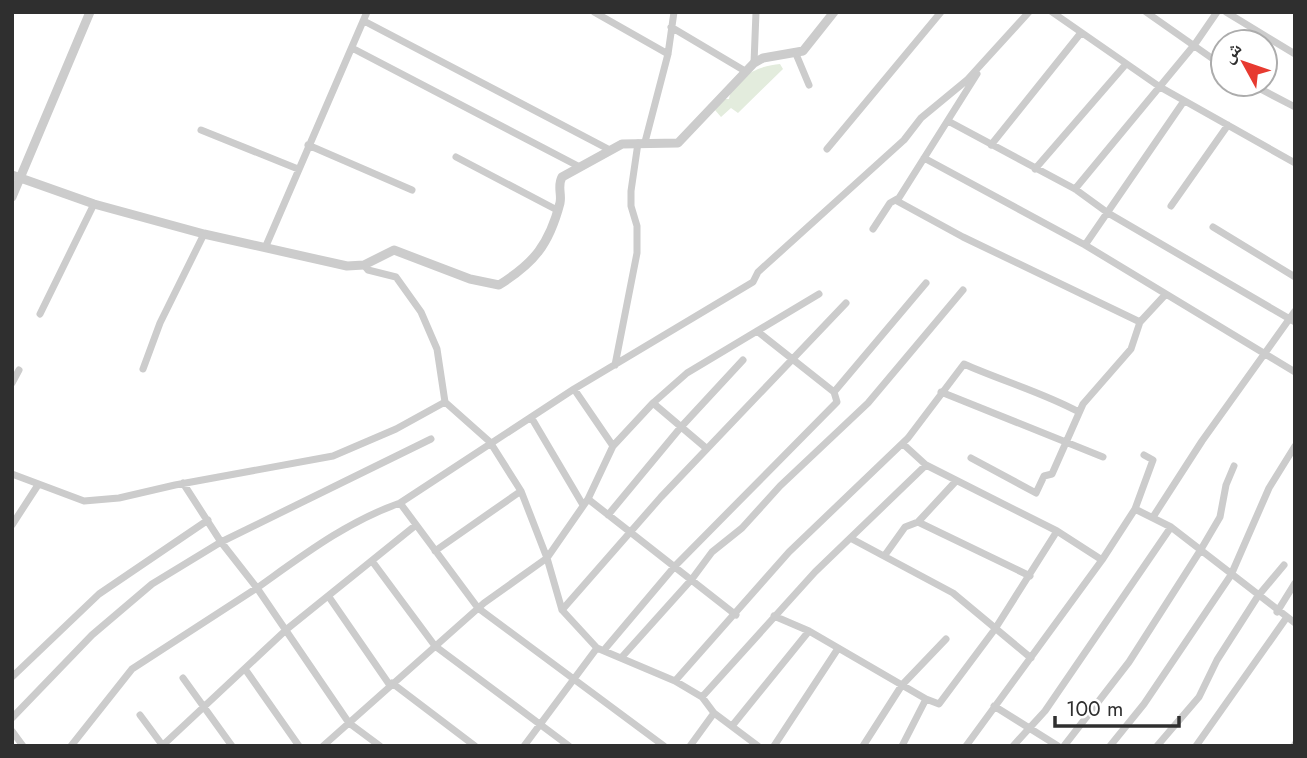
<svg xmlns="http://www.w3.org/2000/svg" width="1307" height="758" font-family="Jost,'Noto Naskh Arabic',sans-serif">
<style>
.green{fill:#e3ecdd}
.lines{fill:none;stroke-linecap:round;stroke-linejoin:round}
.minor{stroke:#ccc;stroke-width:7}
.tertiary{stroke:#ccc;stroke-width:9}
</style>
<rect width="100%" height="100%" fill="#fff"/>
<!-- green -->
<path class="green" d="M780,64l3,5 -45,44 -7,-5 -10,9 -6,-7 9,-11h5c4,-22 32,-34 51,-35z"/>
<g class="lines">
<!-- minor -->
<path class="minor" d="M594,12l74,42
M1052,12l108,75 135,76
M1146,12l77,54
M1226,12l69,42
M364,21l246,129
M671,27l74,44
M352,48l226,118
M796,54l13,31
M754,63l2,-51
M977,74l-80,127 66,36 177,85
M1251,84l44,23
M948,121l127,68 33,24 187,109
M201,130l97,39
M645,142l23,-88 6,-42
M308,145l104,45
M991,145l89,-111
M827,149l114,-137
M456,157l101,53
M924,158l161,87 210,127
M1035,169l91,-105
M1075,189l120,-145 22,-32
M1171,206l57,-81
M1213,227l82,50
M873,229l17,-26 7,-4
M1085,245l99,-144
M265,248l102,-236
M364,265l4,5 28,7 25,35 16,37 8,53 45,40 31,49 26,67 15,52 35,38 78,33 27,16 12,16 44,33
M40,314l54,-110
M615,365l22,-112v-27l-6,-20v-15l7,-48
M143,369l17,-46 44,-89
M12,383l7,-13
M574,389l39,57
M834,392l92,-109
M941,392l162,65
M653,403l53,45
M531,417l52,88
M903,444l23,21 131,66 45,29
M971,458l65,35 8,-17 8,-2 31,-70 48,-55 9,-27 25,-27
M12,474l72,27 35,-3 56,-13 158,-29 63,-27 49,-27
M183,483l38,59 36,46c45,-32 89,-66 143,-85l174,-114 179,-107 5,-10 146,-132 17,-22 46,-38 62,-68
M588,499l148,116
M400,503l78,105 186,138
M1135,509l18,-49 -9,-5
M608,515l73,-88 62,-67
M1153,517l49,-76 93,-130
M918,522l112,54
M12,525l26,-40
M852,539l101,54 78,65
M435,551l86,-60
M885,555l20,-28 13,-5 38,-41
M372,561l63,85 134,100
M329,597l60,87
M562,610l99,-113 185,-194
M1277,612l18,-29
M774,616l35,15 117,68
M604,650l71,-84 162,-164 -3,-10 -77,-61
M621,658l71,-79 20,-27 30,-24 38,-42 88,-83 95,-113
M245,669l54,77
M12,677l87,-83 109,-74
M183,678l49,68
M675,681l114,-129 119,-114 56,-74c38,17 78,28 115,48
M392,683l83,63
M702,697l113,-125 111,-107
M994,706l64,40
M140,715l23,31
M12,718l80,-83 60,-51 69,-42 210,-103
M732,726l77,-95
M12,731l11,15
M71,746l61,-77 125,-81 92,135 31,23
M162,746l125,-117 129,-104
M323,746l161,-143 63,-45 41,-59 25,-53 40,-43 34,-30 132,-79
M524,746l73,-98
M690,746l24,-33
M774,746l63,-96
M863,746l39,-61 44,-46
M902,746l24,-47 13,5 56,-75 62,-98
M966,746l136,-186 33,-51 36,18 124,96
M1013,746l32,-35 126,-184
M1064,746l65,-84 71,-111 20,-34 6,-32 8,-19
M1110,746l34,-42 87,-129 38,-87 26,-42
M1157,746l42,-49 18,-37 41,-64 26,-31
M1196,746l91,-129
M1294,746l1,-2"/>
<!-- tertiary -->
<path class="tertiary" d="M12,175l82,29 110,30 143,32 17,-1 30,-15 76,29 29,6c35,-22 50,-40 61,-82 2,-9 -3,-17 2,-26l60,-33 56,-1 76,-80 9,-5 40,-7 31,-39
M12,197l78,-185"/>
</g>
<!-- border -->
<rect width="1307" height="758" fill="none" stroke="#2f2f2f" stroke-width="28"/>
<!-- north arrow -->
<g transform="translate(1244 63) rotate(310)"><circle r="33" fill="#ffffff" stroke="#acacac" stroke-width="2"/>
<path d="M0-5L12 26L0 18L-12 26Z" fill="#e73a30"/>
<text y="-10" font-size="19" font-weight="bold" text-anchor="middle" fill="#2f2f2f">ش</text>
</g>
<!-- scale -->
<path d="M1055 716v10h124v-10" fill="none" stroke="#2f2f2f" stroke-width="3.5"/>
<text x="1066" y="716" font-size="21" fill="#2f2f2f" stroke="#ffffff" stroke-width="5" paint-order="stroke">100 m</text>
</svg>
